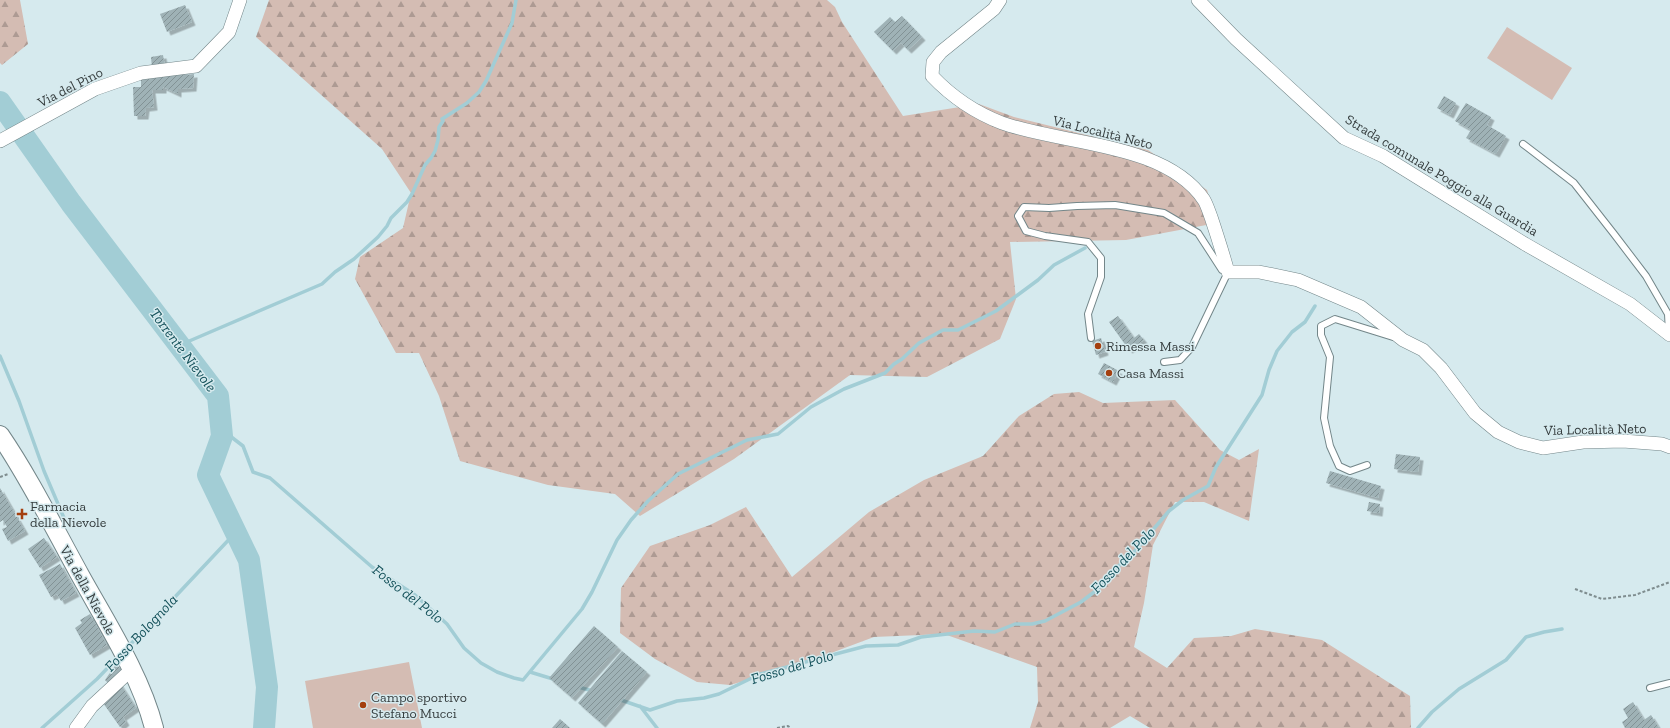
<svg xmlns="http://www.w3.org/2000/svg" width="1670" height="728" font-family="'Zilla Slab',serif">
<style>
.grass{fill:#d4bcb3}
.forest{fill:url(#forest-firs)}
.lines{fill:none;stroke-linecap:round;stroke-linejoin:round}
.stream{stroke:#a2cdd5;stroke-width:3.5}
.river{stroke:#a2cdd5;stroke-width:22}
.building{fill:url(#building-hatch);filter:url(#shadow)}
.lane-casing{stroke:#738689;stroke-width:8}
.street-casing{stroke:#738689;stroke-width:14}
.secondary-casing{stroke:#738689;stroke-width:20}
.path{stroke:#7f8d8f;stroke-width:2;stroke-dasharray:3 2;stroke-linecap:butt}
.lane{stroke:#fff;stroke-width:6}
.street{stroke:#fff;stroke-width:13}
.secondary{stroke:#fff;stroke-width:18}
.poi-dot{fill:#a43f0f;stroke:#d6eaee;stroke-width:1.5}
.labels{text-anchor:middle;stroke-width:3;stroke-linejoin:round;paint-order:stroke}
.street-label{font-size:14px;fill:#353d3e;stroke:#d6eaee}
.poi-label{font-size:14px;fill:#353d3e;stroke:#d6eaee;text-anchor:start}
.water-label{font-size:15px;font-style:italic;fill:#15525b;stroke:#d6eaee}
</style>
<defs>
<pattern id="forest-firs" width="22" height="20" patternUnits="userSpaceOnUse"><rect width="22" height="20" fill="#d4bcb3"/><path d="M5 1l3.5 6h-7zM16 11l3.5 6h-7z" fill="#ad9a93"/></pattern>
<pattern id="building-hatch" width="6" height="6" patternUnits="userSpaceOnUse"><rect width="6" height="6" fill="#9fb2b6"/><path d="M-1 1l2-2M0 6l6-6M5 7l2-2" fill="none" stroke="#829295"/></pattern>
<filter id="shadow"><feDropShadow dx="3.5" dy="3.5" stdDeviation="0" flood-color="#0004"/></filter>
</defs>
<rect width="100%" height="100%" fill="#d6eaee"/>
<!-- grass -->
<path class="grass" d="M1507,27l65,41 -20,32 -65,-42z
M409,662l13,66h-109l-8,-47z"/>
<!-- forest -->
<path class="forest" d="M0,0h20l8,44 -26,21 -2,-2z
M269,0h558l8,7 7,15 61,94 76,-12 35,13 134,33 59,40 10,33 -91,17 -116,2 6,57 -16,40 -73,38 -77,-2 -116,84 -94,57 -25,-22 -67,-9 -88,-24 -21,-65 -20,-43h-23l-41,-74 5,-22 43,-29 8,-35 -29,-44 -126,-112z
M1079,392l24,11 72,-3 45,50 19,10 20,-11 -10,72 -45,-19h-29l-22,43 -9,58 -10,44 33,21 27,-30 37,-2 24,-7 67,11 88,56 1,32h-261l-20,-12 -20,12h-80l8,-26 -1,-35 -93,-33 -70,3 -83,31 -61,17 -33,-3 -42,-23 -35,-26 1,-45 29,-42 60,-21 36,-18 46,70 77,-65 55,-32 59,-24 36,-40 35,-22z"/>
<g class="lines">
<!-- stream -->
<path class="stream" d="M180,345l142,-61 13,-12 19,-13 24,-22 9,-11 4,-8 16,-16 5,-8 13,-29 6,-7 4,-7 3,-11 1,-13 4,-6 -1,-2 25,-16 12,-11 7,-11 26,-58 4,-23
M0,356l19,45 25,70 20,47
M221,429l22,17 10,26 17,6 102,89 43,28 32,29 17,24 17,15 16,9 17,6 9,2 59,-71 10,-17 25,-52 14,-20 17,-19 30,-27 69,-34 31,-6 33,-27 33,-18 41,-16 9,-9 8,-5 17,-16 24,-13h15l38,-19 42,-31 16,-15 31,-17
M127,648l109,-116
M530,672l23,7
M578,687l15,4
M618,699l32,11 27,-9 27,-3 15,-4 41,-20 106,-28 32,-1 23,-8 53,-6 21,1 20,-8h17l13,-3 36,-19 17,-13 27,-30 9,-7 35,-41 14,-11 25,-14 8,-19 46,-72 7,-25 8,-19 15,-19 13,-10 10,-16
M640,706l17,22
M42,728l55,-49 23,-24
M1418,728l14,-16 27,-23 47,-29 20,-23 18,-5 18,-3"/>
<!-- river -->
<path class="river" d="M0,102l71,101 147,193 4,40 -14,39 41,85 18,127 -3,41"/>
</g>
<!-- building -->
<path class="building" d="M185,5l7,17 -25,10 -7,-18z
M902,16l20,21 -14,13 -7,-7 -8,8 -19,-19 16,-15 5,5z
M163,55l2,12 -13,1 -1,-11z
M185,70v5l9,-1 -1,14 -15,1v5l-15,-7v3h-11l2,17 -8,1 -1,8h-11l-1,-29h8v-11z
M1444,96l12,7 -6,12 -13,-7z
M1466,103l25,14 -4,8 19,11 -10,18 -30,-16 5,-8 -16,-9z
M1118,316l16,22 5,-4 5,6 -15,10 -20,-28z
M1101,338l4,14 -9,3 -4,-14z
M1104,363l15,8 -6,11 -15,-8z
M1396,454l24,3 -2,15 -24,-3z
M1330,471l51,15 -3,12 -52,-15z
M0,488l25,43 -17,10 -6,-12 5,-2 -4,-7 -3,2z
M1369,502l11,2 -1,9 -12,-2z
M44,538l13,19 -17,11 -12,-19z
M60,564l16,29 -15,8 -4,-7 -6,3 -12,-22z
M90,614l17,31 -17,10 -15,-27 7,-5 -2,-3z
M594,626l24,21 -46,51 -23,-20z
M622,651l25,21 -45,52 -24,-21z
M116,664l6,6 -13,14 -4,-4z
M119,682l17,26 -13,9 3,5 -6,5 -19,-27z
M1633,702l11,18 7,-5 8,13h-34l-3,-6 6,-4 -5,-9z
M560,719l10,9h-18z"/>
<g class="lines">
<defs>
<path id="lane" d="M1523,144l51,39 40,51 32,42 22,38 1,19
M1091,338l-3,-24 13,-37v-19l-13,-16 -43,-6 -19,-5 -8,-15 6,-9 25,1 28,-2 38,-1 49,8 34,20 24,37 6,2 -36,75 -12,13 -16,2
M1367,465l-17,6 -11,-5 -9,-20 -6,-28 6,-61 -9,-22v-9l14,-7 58,18
M1650,688l20,-5"/>
<path id="street" d="M1000,0l-6,9 -53,43 -8,10 -1,14c19,20 44,37 70,47 61,22 163,19 202,77 3,5 5,12 7,17 6,18 12,37 17,55h31l39,8 63,27 42,33 20,10 18,18 34,45 23,19 21,10 24,6 40,-6 40,-1 39,3 8,3
M1198,0l38,39 108,99 39,18 142,88 105,60 40,31
M0,141l95,-52 46,-16 55,-7 33,-34 11,-32
M76,728l16,-22 39,-36"/>
<path id="secondary" d="M0,435c30,44 54,93 80,140 26,47 61,101 74,153"/>
</defs>
<!-- lane casing -->
<use href="#lane" class="lane-casing"/>
<!-- street casing -->
<use href="#street" class="street-casing"/>
<!-- secondary casing -->
<use href="#secondary" class="secondary-casing"/>
<!-- path -->
<path class="path" d="M0,477l8,-3
M1575,589l27,10 33,-4 35,-13
M777,728l11,-2 3,2"/>
<!-- lane -->
<use href="#lane" class="lane"/>
<!-- street -->
<use href="#street" class="street"/>
<!-- secondary -->
<use href="#secondary" class="secondary"/>
</g>
<!-- markers -->
<g class="poi-dot">
<circle cx="1098" cy="346" r="4"/>
<circle cx="1109" cy="373" r="4"/>
<path d="M20 508h4v4h4v4h-4v4h-4v-4h-4v-4h4z"/>
<circle cx="363" cy="705" r="4"/>
</g>
<g class="labels">
<!-- street labels -->
<g class="street-label">
<text transform="translate(70 87) rotate(-27)" y="5">Via del Pino</text>
<text transform="translate(1103 132) rotate(14)" y="5">Via Località Neto</text>
<text transform="translate(1442 175) rotate(31)" y="5">Strada comunale Poggio alla Guardia</text>
<text transform="translate(1595 429) rotate(-1)" y="5">Via Località Neto</text>
<text transform="translate(88 590) rotate(61)" y="5">Via della Nievole</text>
</g>
<!-- poi labels -->
<g class="poi-label">
<text x="1106" y="351">Rimessa Massi</text>
<text x="1117" y="378">Casa Massi</text>
<text x="30" y="511">Farmacia<tspan x="30" dy="16">della Nievole</tspan></text>
<text x="371" y="702">Campo sportivo<tspan x="371" dy="16">Stefano Mucci</tspan></text>
</g>
<!-- water labels -->
<g class="water-label">
<text transform="translate(183 350) rotate(53)" y="5">Torrente Nievole</text>
<text transform="translate(1123 560) rotate(-46)" y="5">Fosso del Polo</text>
<text transform="translate(408 594) rotate(38)" y="5">Fosso del Polo</text>
<text transform="translate(141 633) rotate(-47)" y="5">Fosso Bolognola</text>
<text transform="translate(792 667) rotate(-17)" y="5">Fosso del Polo</text>
</g>
</g>
</svg>
